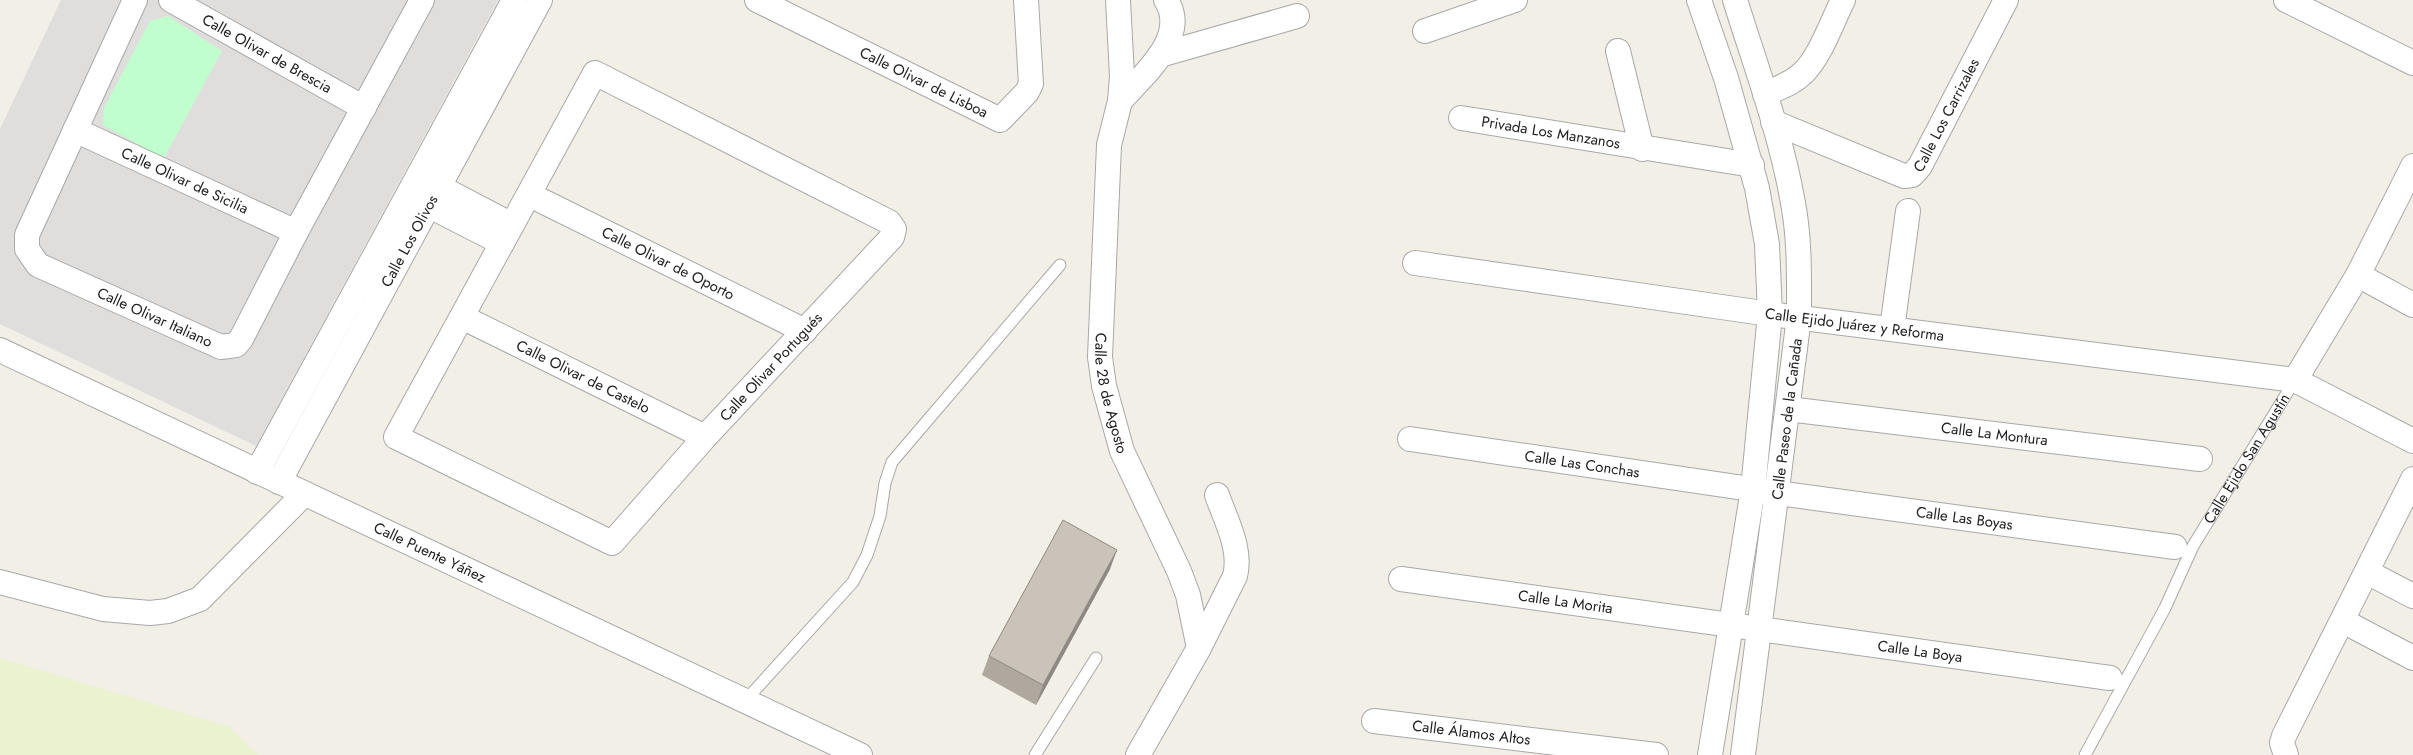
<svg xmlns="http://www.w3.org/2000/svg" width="2413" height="755" font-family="Jost,sans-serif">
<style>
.residential{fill:#dfdedd}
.farmland{fill:#ebf2d0}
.park{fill:#c1fece}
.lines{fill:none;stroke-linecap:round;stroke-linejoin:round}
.service-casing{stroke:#a8a8a8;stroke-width:13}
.minor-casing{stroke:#a8a8a8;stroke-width:26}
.service{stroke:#fff;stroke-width:11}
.minor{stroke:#fff;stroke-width:24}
.wall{fill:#aea89f}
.shaded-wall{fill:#8d8882}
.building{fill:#cac3b9;stroke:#8d8882}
.labels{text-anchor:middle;stroke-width:5;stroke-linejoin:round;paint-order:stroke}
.street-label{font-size:15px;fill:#212121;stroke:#fff}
</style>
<rect width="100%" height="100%" fill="#f2efe6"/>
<!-- residential -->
<path class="residential" d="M61,0h437l-242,446 -256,-122v-195z"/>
<!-- farmland -->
<path class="farmland" d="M0,658l230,69 28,28h-258z"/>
<!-- park -->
<path class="park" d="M168,16l54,35 -58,107 -61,-33 1,-17 46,-87z"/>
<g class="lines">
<defs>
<g id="service">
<path d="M745,701l108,-119 14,-27 13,-39 5,-33 7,-21 168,-197"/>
<path d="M1035,755l61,-97"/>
<path id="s1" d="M2085,755l80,-147 28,-62 102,-166"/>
</g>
<g id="minor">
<path id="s2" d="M135,0l-108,235v14l11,16 183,82 15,-2 5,-6 55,-107 126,-232"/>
<path id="s3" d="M171,0l193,108"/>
<path id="s4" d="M757,0l243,120 27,-28 4,-8 -5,-84"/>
<path id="s5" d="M1118,0l4,76 -2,25 -11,44 -9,212 4,29 18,65 57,120 9,24 11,53 -61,107"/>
<path d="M1699,0l27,78 31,110 10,56 3,70 -17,175 -43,266"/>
<path d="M1735,0c21,67 46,134 58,203 7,37 6,76 6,114l-56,438"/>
<path d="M2286,0l127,63"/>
<path d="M1425,31l90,-31"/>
<path d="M1618,51l24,98"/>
<path d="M1160,55l137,-39"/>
<path d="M595,73l294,149 5,7 -2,8 -187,200 -93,106 -216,-106z"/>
<path d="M1765,94c13,-6 27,-10 38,-21 17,-16 29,-51 40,-73"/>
<path d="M1120,101c22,-25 70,-64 46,-101"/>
<path id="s6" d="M1461,118l291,47"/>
<path id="s7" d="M1773,122l131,54 8,-1 8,-9 86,-166"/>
<path id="s8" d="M75,130l221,102"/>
<path d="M426,180l86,45"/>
<path id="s9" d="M530,195l275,136"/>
<path d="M416,199l86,44"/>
<path id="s10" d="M1415,263l355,51 525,66 118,61"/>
<path d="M2358,275l55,30"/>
<path id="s11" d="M462,317l243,120"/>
<path d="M1892,329l16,-118"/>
<path id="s12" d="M0,350l860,405"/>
<path d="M2295,380l63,-105 55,-109"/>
<path id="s13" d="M1788,409l412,50"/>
<path id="s14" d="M1410,439l368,54 397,54"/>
<path d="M257,472l257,-472"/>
<path id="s15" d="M279,482l261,-482"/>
<path d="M2367,572l46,24"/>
<path id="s16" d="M1401,579l709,99"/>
<path d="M0,582l103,27 47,4 18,-2 32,-12 104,-105"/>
<path d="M2343,621l70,37"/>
<path d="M1199,648l36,-72c7,-27 -9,-55 -18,-81"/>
<path id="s17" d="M1374,721l282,34"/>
<path d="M2286,755l-4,-12 2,-7 129,-257"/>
</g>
</defs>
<!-- service casing -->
<use href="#service" class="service-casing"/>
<!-- minor casing -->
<use href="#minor" class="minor-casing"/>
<!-- service -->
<use href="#service" class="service"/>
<!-- minor -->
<use href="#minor" class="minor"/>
</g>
<!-- wall -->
<path class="wall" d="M1110,569l-74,136 -54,-30 7,-19z"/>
<!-- shaded-wall -->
<path class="shaded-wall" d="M1117,550l-7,19 -74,136 7,-20z"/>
<!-- building -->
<path class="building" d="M1063,520l54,30 -74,135 -54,-29z"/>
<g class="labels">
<!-- street labels -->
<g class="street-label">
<text dy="5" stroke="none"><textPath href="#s3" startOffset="110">Calle Olivar de Brescia</textPath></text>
<text dy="5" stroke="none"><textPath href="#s4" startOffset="186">Calle Olivar de Lisboa</textPath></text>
<text dy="5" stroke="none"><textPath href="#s7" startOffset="219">Calle Los Carrizales</textPath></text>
<text dy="5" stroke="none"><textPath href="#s6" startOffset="91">Privada Los Manzanos</textPath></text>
<text dy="5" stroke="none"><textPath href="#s8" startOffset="121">Calle Olivar de Sicilia</textPath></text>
<text dy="5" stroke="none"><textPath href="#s15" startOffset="274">Calle Los Olivos</textPath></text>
<text dy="5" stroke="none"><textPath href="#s9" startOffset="154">Calle Olivar de Oporto</textPath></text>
<text dy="5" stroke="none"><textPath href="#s2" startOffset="420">Calle Olivar Italiano</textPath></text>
<text dy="5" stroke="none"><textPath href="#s10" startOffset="444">Calle Ejido Juárez y Reforma</textPath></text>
<text transform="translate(771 367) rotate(-47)" y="5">Calle Olivar Portugués</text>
<text dy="5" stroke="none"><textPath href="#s11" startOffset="135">Calle Olivar de Castelo</textPath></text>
<text dy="5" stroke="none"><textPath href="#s5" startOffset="396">Calle 28 de Agosto</textPath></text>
<text transform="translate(1787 419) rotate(-83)" y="5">Calle Paseo de la Cañada</text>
<text dy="5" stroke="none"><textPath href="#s13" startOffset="208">Calle La Montura</textPath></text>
<text dy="5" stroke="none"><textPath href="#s1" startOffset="338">Calle Ejido San Agustín</textPath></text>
<text dy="5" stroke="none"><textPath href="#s14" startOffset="174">Calle Las Conchas</textPath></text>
<text dy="5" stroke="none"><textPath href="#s14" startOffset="560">Calle Las Boyas</textPath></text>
<text dy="5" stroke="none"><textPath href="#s12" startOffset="475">Calle Puente Yáñez</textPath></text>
<text dy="5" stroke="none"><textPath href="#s16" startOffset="166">Calle La Morita</textPath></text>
<text dy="5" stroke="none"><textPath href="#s16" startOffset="524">Calle La Boya</textPath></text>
<text dy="5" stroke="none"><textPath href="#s17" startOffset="98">Calle Álamos Altos</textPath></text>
</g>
</g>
</svg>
